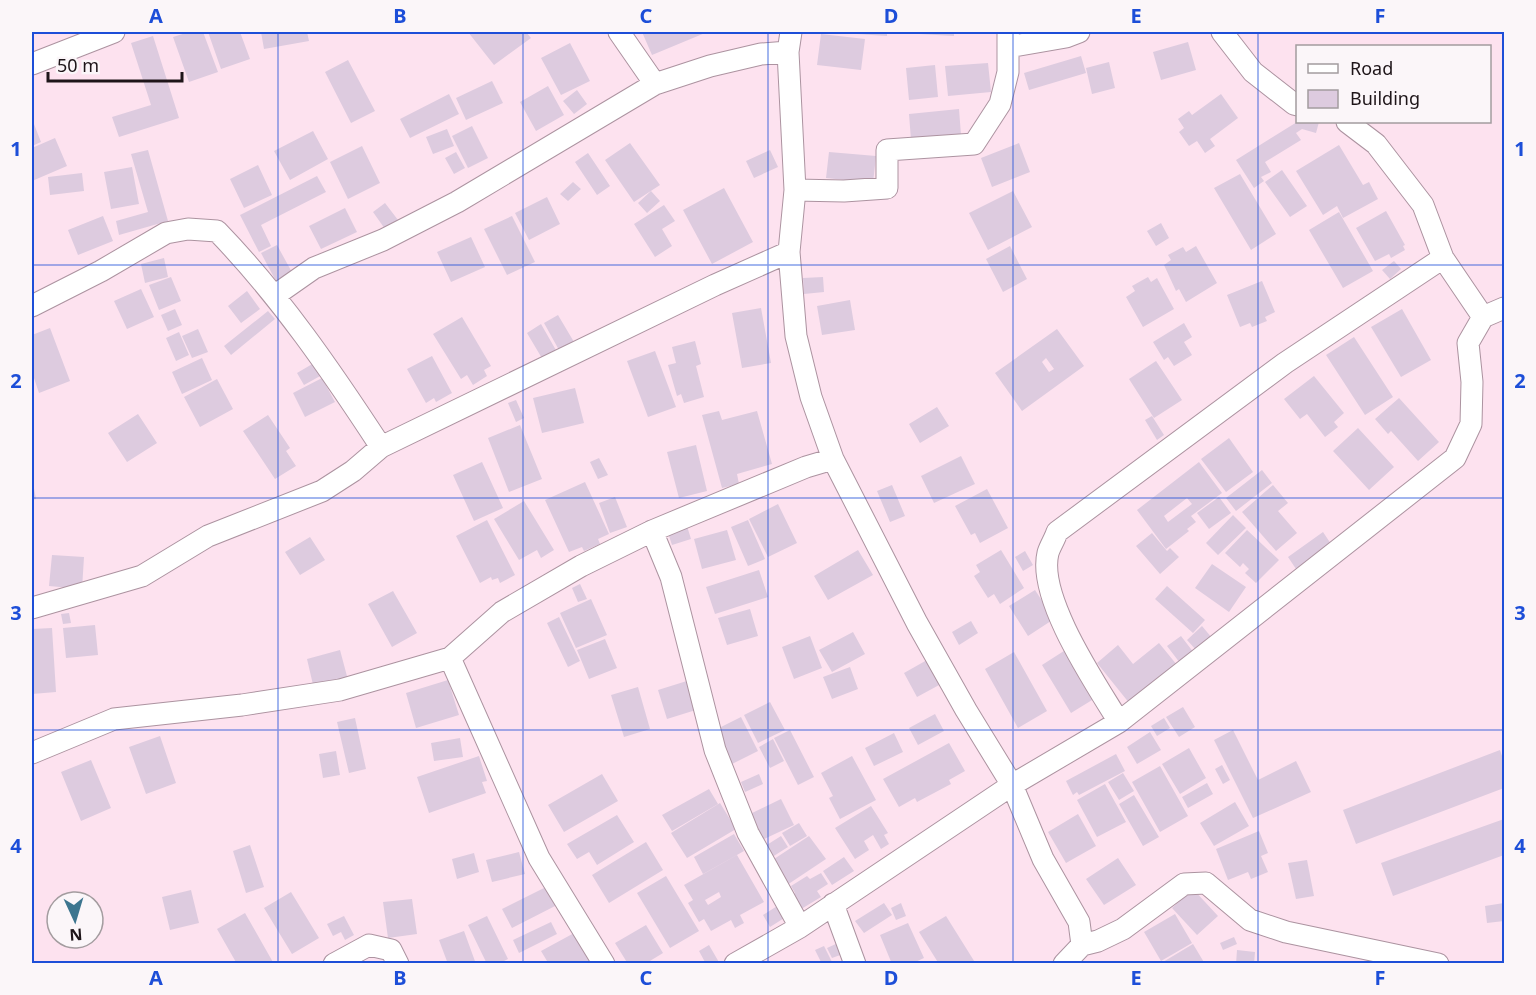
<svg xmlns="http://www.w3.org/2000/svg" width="1536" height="995" font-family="'Noto Sans',sans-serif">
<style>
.building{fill:#ddcbdf;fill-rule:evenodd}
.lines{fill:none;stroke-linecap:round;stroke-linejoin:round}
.minor-casing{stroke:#ac93a0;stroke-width:23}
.minor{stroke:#fff;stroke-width:21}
.grid{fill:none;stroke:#1d4ed8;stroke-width:1.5;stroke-opacity:0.55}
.neatline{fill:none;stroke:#1d4ed8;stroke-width:2}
.grid-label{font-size:20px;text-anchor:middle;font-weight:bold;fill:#1d4ed8}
</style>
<rect width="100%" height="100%" fill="#fde2ef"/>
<!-- building -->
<path class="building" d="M189,32h14l15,40 -29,10 -16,-45z
M208,32h32l10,27 -29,10z
M261,32h46l2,9 -45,8z
M468,32h58l5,6 -37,27z
M642,32h62l1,1 -53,22z
M842,32h45v4l-45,-3z
M919,32h35v4l-35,-2z
M821,34l44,5 -4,31 -44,-5z
M153,36l26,82 -60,19 -7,-20 39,-12 -20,-62z
M1188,42l8,28 -35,10 -8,-28z
M570,43l20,38 -29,14 -20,-37z
M1081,56l5,17 -57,17 -5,-17z
M348,60l27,51 -24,12 -26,-51z
M1109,62l6,26 -23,6 -6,-26z
M988,63l3,29 -43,4 -3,-30z
M935,65l3,32 -29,3 -3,-32z
M492,81l11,22 -37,17 -10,-22z
M548,86l16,29 -28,16 -16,-29z
M577,90l10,14 -13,10 -11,-13z
M449,94l10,20 -49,24 -10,-19z
M1221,94l17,24 -28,21 5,7 -10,7 -8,-12 -8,5 -10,-14 5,-4 -6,-9 11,-8 3,4z
M959,109l2,26 -50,5 -2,-26z
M32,119l9,23 -9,4z
M1297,122h22l-3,11 -14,-4 -6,4 5,7 -36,22 6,10 -10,5 3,4 -10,7 -18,-28z
M472,126l16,32 -20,10 -16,-32z
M447,129l7,17 -21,8 -7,-17z
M313,131l15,28 -38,21 -16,-29z
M55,138l12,28 -35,15v-33z
M630,143l30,42 -26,17 -29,-42z
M1019,143l11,29 -38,15 -11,-29z
M1339,145l24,40 6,-3 9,17 -35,19 -6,-12 -14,9 -27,-44z
M362,146l18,37 -32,16 -18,-37z
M148,150l20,71 -49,14 -3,-14 32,-9 -17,-58z
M770,150l8,17 -24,11 -8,-17z
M456,152l9,16 -11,6 -9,-16z
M829,152l47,4 -3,27 -47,-5z
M588,153l22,33 -13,9 -22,-33z
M258,165l14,30 -28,13 -14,-29z
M132,167l7,37 -28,5 -7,-37z
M1282,170l25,36 -17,11 -25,-35z
M82,173l2,18 -34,4 -2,-18z
M1240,174l36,60 -25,16 -37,-62z
M317,176l9,16 -65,33 10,21 -12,6 -19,-37z
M573,182l8,7 -13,12 -8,-7z
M724,188l29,54 -41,22 -29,-54z
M651,191l9,10 -13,12 -9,-10z
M1013,191l19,36 -44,23 -19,-37z
M547,197l13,27 -31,16 -14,-27z
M385,203l13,17 -13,9 -12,-17z
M664,205l11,16 -13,8 10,17 -17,11 -21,-33z
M345,208l12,24 -36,17 -12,-23z
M1386,211l19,34 -2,1 2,4 -14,8 -2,-4 -14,7 -19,-33z
M1339,212l34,59 -30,17 -34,-58z
M103,216l10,25 -35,14 -10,-25z
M512,216l23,46 -28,13 -23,-46z
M1161,223l8,15 -13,8 -9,-15z
M471,237l14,30 -34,15 -14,-30z
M277,245l17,31 -16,9 -17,-32z
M1010,246l17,33 -24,13 -17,-33z
M1196,246l21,37 -31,19 -7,-13 -3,2 -12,-26 7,-5 -3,-5 15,-8 3,5z
M164,258l4,19 -23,6 -4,-19z
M1394,261l7,8 -11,10 -8,-9z
M171,277l10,24 -22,9 -10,-25z
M823,277l1,15 -20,2 -1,-16z
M1148,277l3,5 6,-4 17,31 -31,18 -17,-30 9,-6 -3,-5z
M1262,281l13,31 -10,5 2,4 -15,6 -2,-4 -10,4 -13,-32z
M141,289l13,28 -27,12 -13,-28z
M247,291l13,18 -19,14 -13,-17z
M850,300l5,30 -33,5 -5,-29z
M761,308l10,55 -29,5 -10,-55z
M175,309l7,16 -14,6 -7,-16z
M1402,309l29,51 -30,17 -30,-50z
M268,311l7,8 -44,36 -7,-9z
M558,315l16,27 -15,8 -15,-27z
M462,317l29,49 -7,4 3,6 -14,9 -6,-10 -6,4 -28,-45z
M1184,323l8,14 -8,5 8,13 -18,11 -6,-9 -4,3 -11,-18z
M541,324l16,28 -14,8 -16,-27z
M50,328l20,53 -31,12 -7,-21v-37z
M198,329l10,23 -16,6 -10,-22z
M1057,329l27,37 -62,45 -27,-38zM1046,358l8,11 -5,3 -7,-10z
M179,332l10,23 -13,6 -10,-23z
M1354,337l39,60 -28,18 -39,-60z
M695,341l6,23 -5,2 8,31 -20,6 -3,-9 -4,2 -9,-31 8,-2 -4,-16z
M655,351l21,56 -28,10 -21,-56z
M432,356l20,37 -16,9 -2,-4 -8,5 -19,-34z
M202,358l10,22 -30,14 -10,-22z
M1156,361l26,39 -28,18 -25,-39z
M314,363l8,12 -18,10 -7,-12z
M1314,376l30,37 -10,9 4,5 -13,10 -18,-23 -7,5 -16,-20z
M322,378l13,24 -30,15 -12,-24z
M217,379l16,30 -33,18 -16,-30z
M575,388l9,35 -42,10 -9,-35z
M1399,398l40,44 -21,19 -27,-30 -3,3 -13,-15z
M516,400l8,18 -8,4 -8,-19z
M937,407l12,19 -29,17 -11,-19z
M719,411l3,9 35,-9 15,53 -35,10 2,10 -17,4 -20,-73z
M138,414l19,29 -30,19 -19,-29z
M268,415l22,33 -4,3 10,15 -21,13 -32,-48z
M1152,416l12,19 -7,5 -12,-20z
M520,425l22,54 -33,13 -21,-54z
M1358,428l36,39 -25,23 -36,-39z
M1229,438l24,34 -27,20 -25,-33z
M696,445l11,46 -28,7 -12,-46z
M961,456l14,28 -41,19 -13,-27z
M599,458l9,17 -10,4 -8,-17z
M482,462l21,46 -29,13 -21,-46z
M1199,462l23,31 -31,23 5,6 -9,7 2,2 -23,18 -29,-39zM1187,498l5,6 -24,18 -4,-6z
M1262,470l10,13 -36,28 -10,-13z
M32,478l4,21 -4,1z
M585,482l24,52 -11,5 2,5 -16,7 -2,-4 -13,5 -24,-52z
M892,485l13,31 -15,6 -13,-31z
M1273,485l15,18 -10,8 19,22 -21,18 -34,-39z
M987,489l21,39 -28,15 -5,-10 -4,2 -16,-29z
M615,497l12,30 -17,6 -11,-30z
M1219,497l12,16 -22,16 -12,-16z
M524,501l30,49 -13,8 -4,-8 -18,10 -25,-41z
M778,504l19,39 -29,14 -19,-38z
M1233,515l13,13 -28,27 -12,-12z
M487,520l28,55 -15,8 -2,-5 -6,2 -1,-3 -11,6 -24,-47z
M748,520l17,39 -17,7 -17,-39z
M687,526l4,13 -19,6 -4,-12z
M727,530l9,30 -34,9 -8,-30z
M1247,530l32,30 -23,23 -11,-10 4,-4 -6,-6 -3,4 -15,-14z
M1323,532l8,12 -35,25 -8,-12z
M1152,533l15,18 3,-3 9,9 -19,17 -24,-28z
M310,537l15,23 -25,15 -15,-23z
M858,550l15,25 -45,25 -14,-24z
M1001,550l23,38 -24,16 -6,-10 -6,4 -14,-22 6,-4 -4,-7z
M1025,551l8,14 -10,6 -8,-14z
M52,555l32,2 -2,32 -33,-3z
M1212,564l34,23 -17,25 -34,-24z
M759,570l9,27 -53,17 -9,-27z
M580,584l7,15 -9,3 -6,-14z
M1167,586l38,34 -12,13 -38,-34z
M1035,590l19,29 -26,17 -19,-30z
M393,591l24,42 -25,14 -24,-43z
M591,599l16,36 -31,13 -16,-35z
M750,609l8,27 -31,9 -9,-27z
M69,613l2,10 -8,1 -2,-10z
M559,617l21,44 -12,6 -21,-44z
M971,621l7,12 -19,12 -7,-13z
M95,625l3,30 -32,3 -3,-30z
M1202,626l10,12 -15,13 -10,-11z
M52,628l4,64 -24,2v-65z
M853,632l12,22 -33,18 -13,-22z
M810,636l12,32 -28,11 -12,-32z
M1181,636l13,17 -14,10 -13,-17z
M605,639l12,29 -28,11 -12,-29z
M1159,643l18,22 -47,39 -33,-41 21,-18 15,19z
M1067,649l30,48 -26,16 -29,-48z
M340,650l8,30 -34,9 -7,-30z
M1014,652l33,59 -29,17 -33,-59z
M927,660l14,24 -24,13 -13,-24z
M850,667l8,22 -26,10 -9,-22z
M448,680l11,35 -43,13 -10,-35z
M690,680l9,29 -32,10 -9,-29z
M638,687l12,42 -26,8 -13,-42z
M770,702l15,28 -27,13 -14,-28z
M1183,707l12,20 -16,10 -13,-20z
M935,714l9,17 -26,14 -9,-17z
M741,717l17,34 -26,13 -17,-34z
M355,718l11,51 -17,4 -12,-51z
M1164,718l6,10 -13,8 -6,-10z
M790,730l24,47 -16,8 -24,-47z
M1233,730l25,50 38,-19 15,31 -58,26 -39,-78z
M1150,732l11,18 -24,14 -10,-17z
M894,733l9,19 -29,14 -9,-18z
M160,736l16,47 -30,11 -17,-47z
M460,738l3,19 -29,4 -3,-18z
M773,739l11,22 -14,7 -11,-21z
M949,743l16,28 -16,9 2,4 -34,18 -2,-4 -16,9 -16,-28z
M1189,748l17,30 -26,16 -18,-30z
M1500,750l4,12v26l-148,56 -13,-34z
M336,751l4,24 -17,3 -4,-24z
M1116,754l9,17 -46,24 -2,-3 -4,3 -7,-14z
M479,756l8,25 -5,1 4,11 -57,20 -12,-36z
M852,756l24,44 -36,19 -11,-21 4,-2 -12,-23z
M91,760l20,48 -30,13 -20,-49z
M1222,765l8,15 -7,4 -8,-15z
M1160,766l28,50 -28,16 -28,-50z
M1123,773l11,18 -15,9 -11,-18z
M602,774l16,27 -54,31 -16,-27z
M759,774l4,10 -18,8 -4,-10z
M1207,783l6,11 -25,14 -6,-11z
M1105,784l21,38 -29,15 -20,-37z
M709,789l9,15 -46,27 -10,-16z
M1134,795l25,42 -16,9 -24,-42z
M781,799l13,26 -32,15 -12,-26z
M1235,802l14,24 -35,20 -14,-23z
M720,803l16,26 -49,29 -16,-25z
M871,806l17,27 -4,2 5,9 -8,5 -8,-14 -9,6 5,9 -14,9 -20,-31z
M1078,814l18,32 -30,17 -18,-31z
M617,815l17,27 -37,23 -8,-13 -12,7 -10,-15z
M1504,819v36l-111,41 -12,-33z
M799,823l8,13 -17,10 -8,-13z
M1259,831l9,22 -7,3 7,16 -17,7 -3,-7 -20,8 -12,-31z
M734,834l10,17 -41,23 -9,-17z
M781,836l7,11 -19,12 -7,-11z
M809,836l17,23 -39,26 -16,-24z
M646,842l17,28 -54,33 -17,-28z
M250,845l14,42 -18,6 -13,-42z
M519,852l6,22 -33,8 -6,-22z
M474,853l5,19 -22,7 -5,-20z
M737,855l27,47 -24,13 4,8 -9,5 -4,-8 -20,11 -7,-12 -5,3 -11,-19 5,-3 -9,-15zM719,892l2,5 -13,8 -3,-5z
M844,857l10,14 -22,14 -9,-14z
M1118,858l18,27 -32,20 -18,-26z
M1307,860l7,36 -18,3 -8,-36z
M821,873l7,11 -11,7 4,6 -23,14 -9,-14 6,-4 -4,-7 16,-10 3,3z
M666,876l33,55 -29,17 -33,-55z
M550,885l9,19 -47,24 -10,-19z
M1193,889l25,27 -21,19 -25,-27z
M191,890l8,33 -29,7 -8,-33z
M291,892l28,46 -27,16 -28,-46z
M412,899l5,35 -29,4 -5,-36z
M782,903l7,12 -19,12 -7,-12z
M884,903l8,12 -28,18 -9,-12z
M901,903l5,13 -10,4 -5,-12z
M1504,903v18l-17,2 -2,-17z
M245,913l29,51h-37l-20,-35z
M1175,914l17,29 -31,18 -17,-29z
M344,916l10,19 -9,5 -4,-8 -8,4 -6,-12z
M487,916l21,43 -10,5h-11l-19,-39z
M946,916l30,48h-37l-20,-32z
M551,922l6,12 -38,19 -6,-13z
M908,923l16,35 -13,6h-19l-12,-29z
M646,925l17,28 -18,11h-17l-13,-21z
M464,931l12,33h-28l-9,-24z
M576,932l18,32h-52l5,-3 -6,-10z
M1234,937l3,7 -14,6 -3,-7z
M838,943l5,11 -11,4 -5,-10z
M1193,944l12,20h-41l-1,-2z
M709,945l11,19h-14l-7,-13z
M824,946l8,16 -3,2h-7l-7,-14z
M1237,950l18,2 -1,12h-18z"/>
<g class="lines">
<defs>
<path id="minor" d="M619,32l36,52
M791,32l-3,20 7,138 -6,62 7,84 15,61 22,62 84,164 49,87 46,75 31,74 36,63 3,23
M1222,32l31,40 41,32 4,1
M1008,47l58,-10 13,-5
M32,64l82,-32
M1347,122l29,22 47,61 20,53 40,59
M795,190l49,1 43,-3v-38l87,-6 26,-40 8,-32v-40
M274,296l40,-28 69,-28 74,-38 198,-118 55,-18 51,-12 27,-2
M32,306l69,-35 65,-38 22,-4 29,2c63,65 115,141 164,216
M652,531l19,46 44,173 33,83 52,94
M32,608l110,-32 66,-40 114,-45 31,-20 28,-24 334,-162 74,-33
M450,658l89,200 65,106
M1119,722c-23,-38 -82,-124 -71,-169 2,-7 7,-14 9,-21l228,-169 158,-105
M32,753l82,-34 128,-14 98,-15 110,-32 52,-46 79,-46 71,-35 154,-64 27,-8
M833,904l22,60
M334,964l35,-19 22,5 7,14
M735,964l65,-37 212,-142 107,-63 336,-264 16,-34 1,-42 -4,-39 15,-26 21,-9
M1064,964l18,-19 16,-4 25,-12 61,-45 22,-1 44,37 36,12 152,32"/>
</defs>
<!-- minor casing -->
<use href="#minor" class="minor-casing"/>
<!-- minor -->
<use href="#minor" class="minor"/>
</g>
<!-- grid -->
<path class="grid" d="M278,32v932M523,32v932M768,32v932M1013,32v932M1258,32v932M32,265h1472M32,498h1472M32,730h1472"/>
<!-- border -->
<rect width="1536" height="995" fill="none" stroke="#fbf6f9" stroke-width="66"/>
<!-- legend -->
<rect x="1296" y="45" width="195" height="78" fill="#fbf6f9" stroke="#a39c9f" stroke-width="1.5"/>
<rect x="1308" y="64" width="30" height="9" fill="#ffffff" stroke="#a39c9f" stroke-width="1.5"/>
<text x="1350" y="75" font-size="18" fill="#1e1519">Road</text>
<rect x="1308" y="90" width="30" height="18" fill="#ddcbdf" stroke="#a39c9f" stroke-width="1.5"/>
<text x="1350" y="105" font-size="18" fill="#1e1519">Building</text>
<!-- north arrow -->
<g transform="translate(75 920) rotate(176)"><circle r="28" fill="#fbf6f9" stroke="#a39c9f" stroke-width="1.5"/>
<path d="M0-4.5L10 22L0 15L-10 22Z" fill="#3c758f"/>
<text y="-9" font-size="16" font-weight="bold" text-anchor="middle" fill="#1e1519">N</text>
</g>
<!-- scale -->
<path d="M48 72v9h134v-9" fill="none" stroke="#1e1519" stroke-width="3"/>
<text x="57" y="72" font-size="18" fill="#1e1519" stroke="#fbf6f9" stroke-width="4.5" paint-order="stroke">50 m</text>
<rect x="33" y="33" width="1470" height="929" class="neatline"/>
<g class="grid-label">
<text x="156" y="23">A</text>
<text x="400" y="23">B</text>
<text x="646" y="23">C</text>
<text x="891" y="23">D</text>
<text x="1136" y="23">E</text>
<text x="1380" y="23">F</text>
<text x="16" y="156">1</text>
<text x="1520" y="156">1</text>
<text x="16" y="388">2</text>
<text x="1520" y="388">2</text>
<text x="16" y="620">3</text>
<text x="1520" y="620">3</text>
<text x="16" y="853">4</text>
<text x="1520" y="853">4</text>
<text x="156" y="985">A</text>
<text x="400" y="985">B</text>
<text x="646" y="985">C</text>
<text x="891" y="985">D</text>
<text x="1136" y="985">E</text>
<text x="1380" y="985">F</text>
</g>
</svg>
